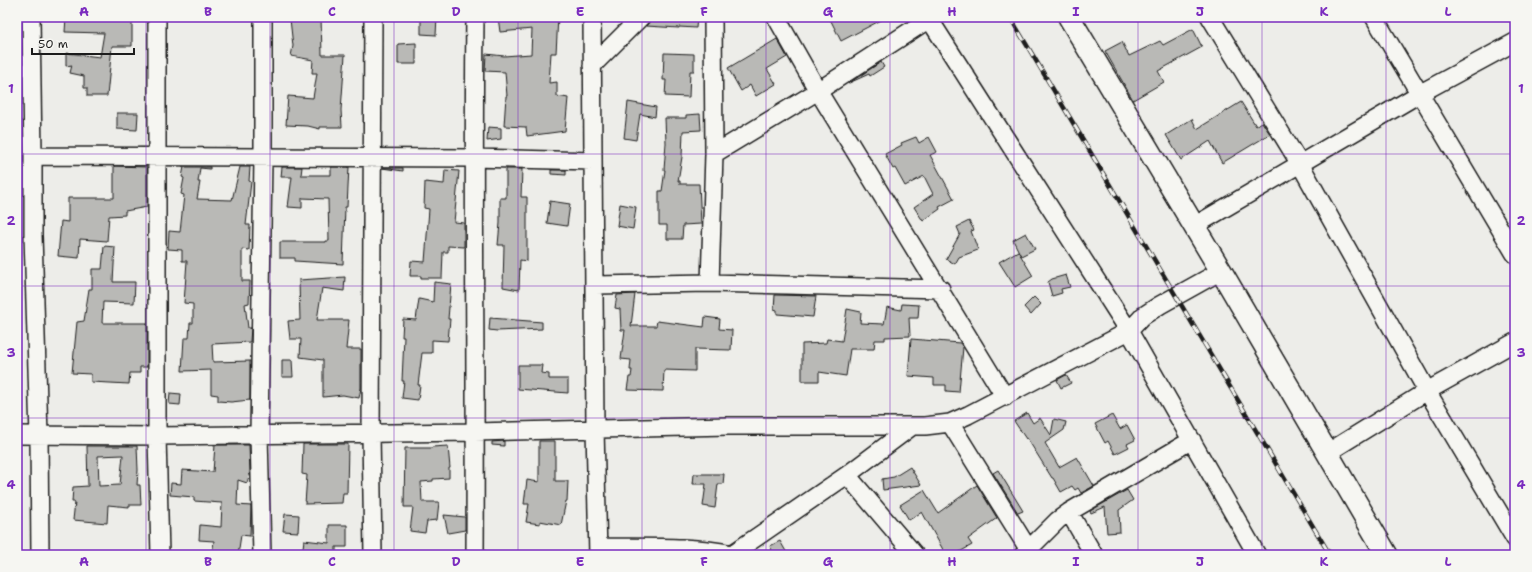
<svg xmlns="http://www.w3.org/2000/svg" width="1532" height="572" font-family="'Shantell Sans',sans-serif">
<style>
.building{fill:#b9b9b6;stroke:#1c1c1c;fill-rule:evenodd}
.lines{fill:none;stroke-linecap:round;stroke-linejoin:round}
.minor-casing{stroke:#1c1c1c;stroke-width:20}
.major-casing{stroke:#1c1c1c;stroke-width:24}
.minor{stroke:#f6f6f2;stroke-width:17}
.major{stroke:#f6f6f2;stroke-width:21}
.rail-casing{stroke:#1c1c1c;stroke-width:4.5}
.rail{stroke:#f6f6f2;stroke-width:3;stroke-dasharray:9;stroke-linecap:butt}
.grid{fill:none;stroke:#7b2cbf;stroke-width:1;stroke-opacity:0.55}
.neatline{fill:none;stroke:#7b2cbf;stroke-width:1.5}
.grid-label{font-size:13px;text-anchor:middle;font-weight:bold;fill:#7b2cbf}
</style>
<rect width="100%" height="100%" fill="#edede9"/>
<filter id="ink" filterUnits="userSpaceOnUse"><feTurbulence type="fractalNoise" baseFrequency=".025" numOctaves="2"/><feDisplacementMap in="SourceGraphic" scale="8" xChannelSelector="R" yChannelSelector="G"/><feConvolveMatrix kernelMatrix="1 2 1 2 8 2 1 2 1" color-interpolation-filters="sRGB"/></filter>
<g filter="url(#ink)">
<!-- building -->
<path class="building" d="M66,17h66v29h-20l-5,50h-20v-8h-3v-12l-14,-3 2,-8 -6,1v-13l34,4 4,-24 -39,-1z
M311,17h10l1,38h23l-4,55 1,17h-22v2l-12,-3 -22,-1 2,-29 25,2 4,-25h-5l1,-13 -22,-4 2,-10 -3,-27z
M421,17h16l-1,18 -15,-1z
M498,17h60l-2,36h-5l-2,30 8,-1v14l11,2 -3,33 -38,5 -1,-9 -22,-1 2,-30h1l-2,-24 -20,-1 1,-17 18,2 27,-2 1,-25 -32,3z
M651,17h46l-1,11 -17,-1v1l-33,-2 5,-6z
M829,17h58l-46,24z
M1193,29l9,18 -44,24 6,11 -31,18 -28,-49 17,-9 7,14 31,-15 3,4z
M777,39l10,18 -20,12 9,15 -20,12 -6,-11 -9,6 -13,-23z
M416,43v21h-18v-20z
M664,53l30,1v17h-4l-1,26 -24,-1 1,-16h-3z
M881,62l3,5 -14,9 -1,-2 -20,9z
M628,102l28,5 -1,10 -15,-3 -4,26 -12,-2z
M1241,102l15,24 6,-4 8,12 -48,29 -12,-22 -29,19 -15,-25 26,-16 5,10z
M117,113h21l-1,17 -20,-1z
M700,114l1,16 -18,1 -1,26 -4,24h2v3h19l2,40 -18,1 -1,14h-15v-14h-8v-34h3l3,-21h-1l2,-27 -1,-25h21v-3z
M488,127l13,1v11l-14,2z
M916,137l3,6 10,-6 8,15 -7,3 24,44 -15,8 1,2 -17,12 -9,-14 19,-13 -9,-18 -19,10 -10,-18 -2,1 -8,-15 17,-9 -1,-2z
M114,166l33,1v40l-22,4v4l-16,1 -2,25 -27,-2 -1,19 -21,-2 3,-35 7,1v-24h46z
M182,167h28v2l-10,-1 -2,14h2l-3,17 35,1 8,-33h10l-1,14 2,1 -5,43h4l-1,25 -7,-1v32h8l-1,22 -4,1 3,24h3l-1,13v1l-38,2 1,18 37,-1v39l-19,2 -13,-1v-6l-7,-1v-24l-29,1 2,-33h5l1,-15h3v-19l-9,-1 3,-42h-5v-11l-14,-1 1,-18 11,1 4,-37 -3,-1 3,-16 -2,-1 2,-10z
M282,167h20l-1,8h30v-8h18l-2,40h-2l-2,57 -48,-3v-3h-15v-16h46v-1h3l-1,-42 -26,-1v10l-14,-1 4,-30h-11z
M382,168h21v3z
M506,169h16l-1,28h6v64l-7,-1 -1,30 -16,-3 1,-42h-6l2,-22v-25h6z
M445,170l14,1 -5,51 10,1v24l-16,-1v6h-5l-1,26h-21v-2h-11l1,-15 14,1 4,-53 -5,-1 1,-26 19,2z
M551,170h15v5l-15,-1z
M550,201l20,3 -3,22 -20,-3z
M620,204l16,3 -3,22 -16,-3z
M969,221l5,9 -3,1 7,19 -19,7 -4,7 -9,-5 14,-25 -3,-7z
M1026,233l9,16 -14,7 -8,-16z
M104,246l11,1 -2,35h22l-1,21 -31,-1 -1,21h45v44h-7v6h-10l-1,11 -38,-2v-8l-19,-1 5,-51 7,-1 5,-32h3v-20h10z
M1018,251l15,25 -18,11 -16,-25z
M1066,275l4,12 -9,2 1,4 -10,3 -4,-14 4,-3z
M345,277l-1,14 -22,-3 -5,32h32l-3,29h15v39l-2,10 -16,-3 -20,2v-37l-23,-3 1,-18h-11l-2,-18 12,-1 -1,-40z
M434,282l17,2 -3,35h2l-2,22 -16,-1v13h-10l-4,32h2l-2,15 -16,-2 2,-17h-2l2,-44h-2l1,-18 13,1 3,-21 14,3z
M635,294l-4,32h25l1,-5 47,6 1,-10 15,2 -1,10 13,1 -1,20 -36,-1v22l-31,-1 -1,21 -36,-1 2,-13h2l1,-7h-2l1,-10 -10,-1 4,-29h-4l-1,-21 -5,-1 2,-13z
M775,295l41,1 -3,21 -36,-3v-4l-3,-1z
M1034,297l7,7 -10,11 -7,-8z
M902,304l17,1 -1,13h-9l1,18 -25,1v3h-10l-1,9h-24l-4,27 -27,-4v9h-17v-37l24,-1 1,-4 15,2 5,-32 14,3 -1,11 24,1 3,-17 14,3z
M490,318l52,4v7l-45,2 -8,-1z
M911,339l49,4 3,4 -4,45 -13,-1v-6h-12v-7l-26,-2z
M282,360h10l1,17h-11z
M518,365h24l-1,8 8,1v5h19v14l-50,-4z
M1066,375l5,8 -10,5 -4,-8z
M170,393l11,1 -1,11 -11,-1z
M1027,413l6,10 7,-5 11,17 3,-16 12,3 -2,8 -19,13 14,24 18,-10 17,29 -13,7 -3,-5 -3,2 -3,-4 -11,6 -8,-14h-1l-25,-40 -1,1 -12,-18z
M1112,415l8,14 7,-4 8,15 -8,4 2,3 -14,7 -7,-13 -3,2 -10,-19z
M504,441v5l-12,-1v-3z
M539,441h16v40h13l-1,20h-1l-5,24 -21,-4v3l-14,-2 3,-18h-5l3,-24 12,2z
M303,444h45l-1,49h-4l-1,10 -37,1 2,-29 -5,-1z
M215,445h34l1,27 -3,11 -9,-3 -1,25 14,1 -1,30 -9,-1 -3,20h-26l2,-14 -15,-1 1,-15 21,2 1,-24 -28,-2v-4l-24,-2 1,-12 10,1 1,-14 31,2z
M87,446h50l1,24 -1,15h3l1,20h-12v2l-21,-2 -1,18 -34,-3 2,-18h-3l1,-15 15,-1zM123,455l-3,30 -21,1 -1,-30z
M448,446l2,22h-1v10l-16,1v2l-12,1 1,20h17l-2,18 -10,1 -2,12 -15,-2 3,-24h-9l1,-59h27v-1z
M910,467l11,18 -38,5 -1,-11 12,-2z
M998,470l25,41 -5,2 -25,-40z
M694,474h30l-1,10h-5l-3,24 -12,-2 3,-22h-13z
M977,485l20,33 -29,21 4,6 -18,10h-8l-24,-43 -13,8 -9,-15 24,-15 14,23z
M1127,490l6,10 -14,10 1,22 -13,1 -2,-26 -14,6 -1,-2z
M285,514l14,1 -1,17 -15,-1z
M444,515l21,2v13l-17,3z
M329,525h18v22h-11v8h-34l2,-15 25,3z
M780,541l8,14h-14l-4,-9z"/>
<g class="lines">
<defs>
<path id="minor" d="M31,17l2,139v79l6,201 1,119
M157,17v419l3,119
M475,17c-2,179 1,359 0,538
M592,17l3,412 3,126
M776,17l42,74 187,306
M928,17l201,314 128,224
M1210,17l90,147 127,227 88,148
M1374,17l141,237
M592,66l49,-49
M714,154l104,-63 111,-72
M33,156l440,2 120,3
M1194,226l225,-132 96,-52
M710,283l4,-129 -1,-137
M595,285l115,-2 231,6
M950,423l79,127
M17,435l140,1 318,-4 253,-6h197l25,-3 18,-8 161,-84 14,-15 17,-11 61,-34
M1327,453l100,-62 88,-49
M847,475l68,80
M1069,512l25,43
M598,547c42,1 93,-2 134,7
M262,555l-3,-120 4,-277v-141
M373,555l-2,-121 2,-417
M733,555l-1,-1 115,-79 64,-48
M1023,555l35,-35 11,-8 123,-72"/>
<path id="major" d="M1069,17l152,254 166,284"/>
</defs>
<!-- minor casing -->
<use href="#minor" class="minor-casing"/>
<!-- major casing -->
<use href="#major" class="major-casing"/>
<!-- minor -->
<use href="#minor" class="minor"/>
<!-- major -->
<use href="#major" class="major"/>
<defs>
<path id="rail" d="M1010,17l320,538"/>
</defs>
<!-- rail casing -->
<use href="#rail" class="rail-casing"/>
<!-- rail -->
<use href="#rail" class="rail"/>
</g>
</g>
<!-- grid -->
<path class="grid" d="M146,17v538M270,17v538M394,17v538M518,17v538M642,17v538M766,17v538M890,17v538M1014,17v538M1138,17v538M1262,17v538M1386,17v538M17,154h1498M17,286h1498M17,418h1498"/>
<!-- margin -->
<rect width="1532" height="572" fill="none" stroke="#f6f6f2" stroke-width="44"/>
<!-- scale -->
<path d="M32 48v6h102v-6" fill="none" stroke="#1c1c1c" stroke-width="2"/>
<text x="38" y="48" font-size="12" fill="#1c1c1c" stroke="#f6f6f2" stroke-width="3" paint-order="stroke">50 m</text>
<rect x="22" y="22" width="1488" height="528" class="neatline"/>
<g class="grid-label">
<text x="84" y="16">A</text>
<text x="208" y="16">B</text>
<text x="332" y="16">C</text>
<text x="456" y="16">D</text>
<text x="580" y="16">E</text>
<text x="704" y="16">F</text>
<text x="828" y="16">G</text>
<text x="952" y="16">H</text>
<text x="1076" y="16">I</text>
<text x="1200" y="16">J</text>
<text x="1324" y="16">K</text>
<text x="1448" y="16">L</text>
<text x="11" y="93">1</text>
<text x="1521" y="93">1</text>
<text x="11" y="225">2</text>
<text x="1521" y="225">2</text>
<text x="11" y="357">3</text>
<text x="1521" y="357">3</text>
<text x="11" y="489">4</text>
<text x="1521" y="489">4</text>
<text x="84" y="566">A</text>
<text x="208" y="566">B</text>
<text x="332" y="566">C</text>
<text x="456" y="566">D</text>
<text x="580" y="566">E</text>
<text x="704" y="566">F</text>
<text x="828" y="566">G</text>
<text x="952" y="566">H</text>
<text x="1076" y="566">I</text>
<text x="1200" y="566">J</text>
<text x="1324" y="566">K</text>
<text x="1448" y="566">L</text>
</g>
</svg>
